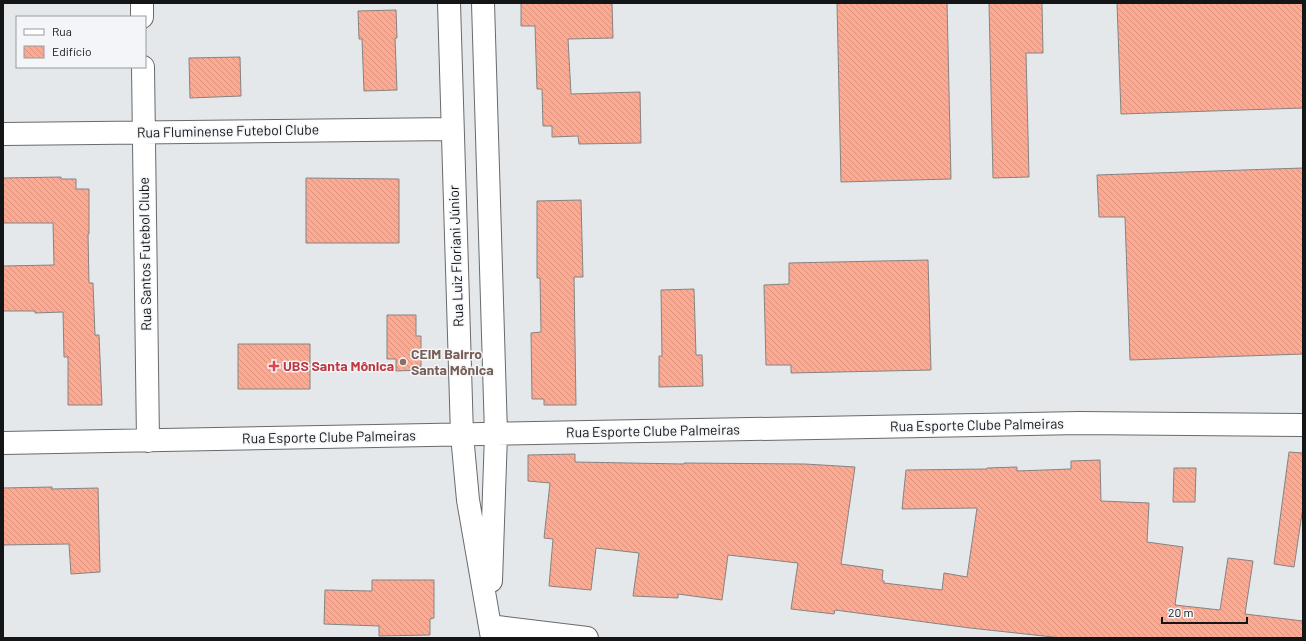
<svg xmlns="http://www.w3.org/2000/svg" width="1306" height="641" font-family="Barlow,sans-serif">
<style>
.building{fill:url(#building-back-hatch);stroke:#868382}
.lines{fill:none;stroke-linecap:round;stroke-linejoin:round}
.minor-casing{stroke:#686a6c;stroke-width:24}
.minor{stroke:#fff;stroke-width:22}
.education-dot{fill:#8d6e63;stroke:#f3f5f8;stroke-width:1.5}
.health-dot{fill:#e0444e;stroke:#f3f5f8;stroke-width:1.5}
.labels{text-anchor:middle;stroke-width:3;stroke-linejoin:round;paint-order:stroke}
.street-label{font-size:14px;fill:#141516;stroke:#f3f5f8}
.education-label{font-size:14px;font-weight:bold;fill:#785e54;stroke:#f3f5f8;text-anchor:start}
.health-label{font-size:14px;font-weight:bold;fill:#be3a42;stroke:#f3f5f8;text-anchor:start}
</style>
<defs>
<pattern id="building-back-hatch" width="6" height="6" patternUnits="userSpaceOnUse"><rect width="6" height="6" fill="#fdaa93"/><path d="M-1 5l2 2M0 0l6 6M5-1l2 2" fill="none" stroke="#d8917e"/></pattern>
</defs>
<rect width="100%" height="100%" fill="#e5e8eb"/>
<!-- building -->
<path class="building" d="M521,3h91l1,35 -45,1 3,55 69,-2 1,51 -62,1 -1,-8 -26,1v-11h-9l-1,-37h-5l-2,-63h-14z
M837,3h110l4,176 -110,3z
M989,3h53l1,50h-17l3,124 -36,1z
M1117,3h186v105l-182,6z
M396,10l1,28h-2l2,52 -33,1 -2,-52h-3l-1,-28z
M240,57l1,39 -51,2 -1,-40z
M1303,168v186l-173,6 -5,-143h-26l-2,-42z
M61,177v2h15v10h13v45h-1l1,49h4l2,52h4l3,70h-34v-48h-4l-1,-45 -28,1v-2h-32v-45l51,-1 -1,-42h-50v-45z
M306,178l93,1v64h-93z
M581,200l2,77h-9l2,128h-32v-6h-12l-1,-66 10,-1 -1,-54h-3v-77z
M928,260l3,110 -140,3v-8h-25l-2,-80 25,-1v-21z
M694,289l2,66h6l1,31 -44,1v-31h3l-1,-66z
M387,315h29v21h5v34l-25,1v-12h-9z
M238,344h72v45h-72z
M1289,452l14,1v54l-9,60 -20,-3z
M575,454v8l109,2v-1l121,1 50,3 -14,97 42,6 -1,10 2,1v2l58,7 2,-17 23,4 10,-69 -75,1 4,-39 81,-1v-1l30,-1v4l54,-2v-8l29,-1 1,41 48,2 -2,39 36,5 -8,58 45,5 8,-52 25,3 -8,53 58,7v17h-241l-92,-10 -135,-18 -1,4 -43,-5 7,-46 -70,-8 -6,45 -44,-6v4l-45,-2 6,-43 -43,-5 -5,42 -42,-4 4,-47 -9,-1 6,-55 -22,-2v-26z
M1174,468h22l-1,34h-22z
M52,487v2l46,-1 2,84 -29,2 -2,-30 -66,1v-57z
M372,580h62v38l-4,1v16l-51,1v-10l-55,-2 1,-34 47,1z"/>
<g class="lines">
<defs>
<path id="minor" d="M142,3v14
M449,3l13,432 6,65 24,138
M483,3l13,431 -5,147
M143,67l5,374
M3,134l449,-5
M3,443l1076,-20 224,2
M490,626l97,12"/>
</defs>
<!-- minor casing -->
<use href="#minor" class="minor-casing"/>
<!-- minor -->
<use href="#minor" class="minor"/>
</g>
<!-- markers -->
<circle class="education-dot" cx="403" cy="362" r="4"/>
<path class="health-dot" d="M272 360h4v4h4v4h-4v4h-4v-4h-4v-4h4z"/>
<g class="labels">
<!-- street labels -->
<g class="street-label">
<text transform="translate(228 131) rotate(-1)" y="5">Rua Fluminense Futebol Clube</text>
<text transform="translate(145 254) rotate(-91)" y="5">Rua Santos Futebol Clube</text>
<text transform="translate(456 256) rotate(-92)" y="5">Rua Luiz Floriani Júnior</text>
<text transform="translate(977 425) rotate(-1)" y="5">Rua Esporte Clube Palmeiras</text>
<text transform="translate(653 431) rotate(-1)" y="5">Rua Esporte Clube Palmeiras</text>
<text transform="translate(329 437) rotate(-1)" y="5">Rua Esporte Clube Palmeiras</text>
</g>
<!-- education labels -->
<g class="education-label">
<text x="411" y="359">CEIM Bairro<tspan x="411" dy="16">Santa Mônica</tspan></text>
</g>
<!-- health labels -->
<g class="health-label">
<text x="283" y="371">UBS Santa Mônica</text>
</g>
</g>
<!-- border -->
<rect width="1306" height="641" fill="none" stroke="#141516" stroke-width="8"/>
<!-- legend -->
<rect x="16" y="16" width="130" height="52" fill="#f3f5f8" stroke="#9a9b9e"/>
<rect x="24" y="29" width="20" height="6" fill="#ffffff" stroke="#9a9b9e"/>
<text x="52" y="36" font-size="12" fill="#141516">Rua</text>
<rect x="24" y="46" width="20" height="12" fill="url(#building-back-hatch)" stroke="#9a9b9e"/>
<text x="52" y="56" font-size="12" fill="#141516">Edifício</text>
<!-- scale -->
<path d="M1162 617v6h85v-6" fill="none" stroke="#141516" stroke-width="2"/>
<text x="1168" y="617" font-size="12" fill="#141516" stroke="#f3f5f8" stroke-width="3" paint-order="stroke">20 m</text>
</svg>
